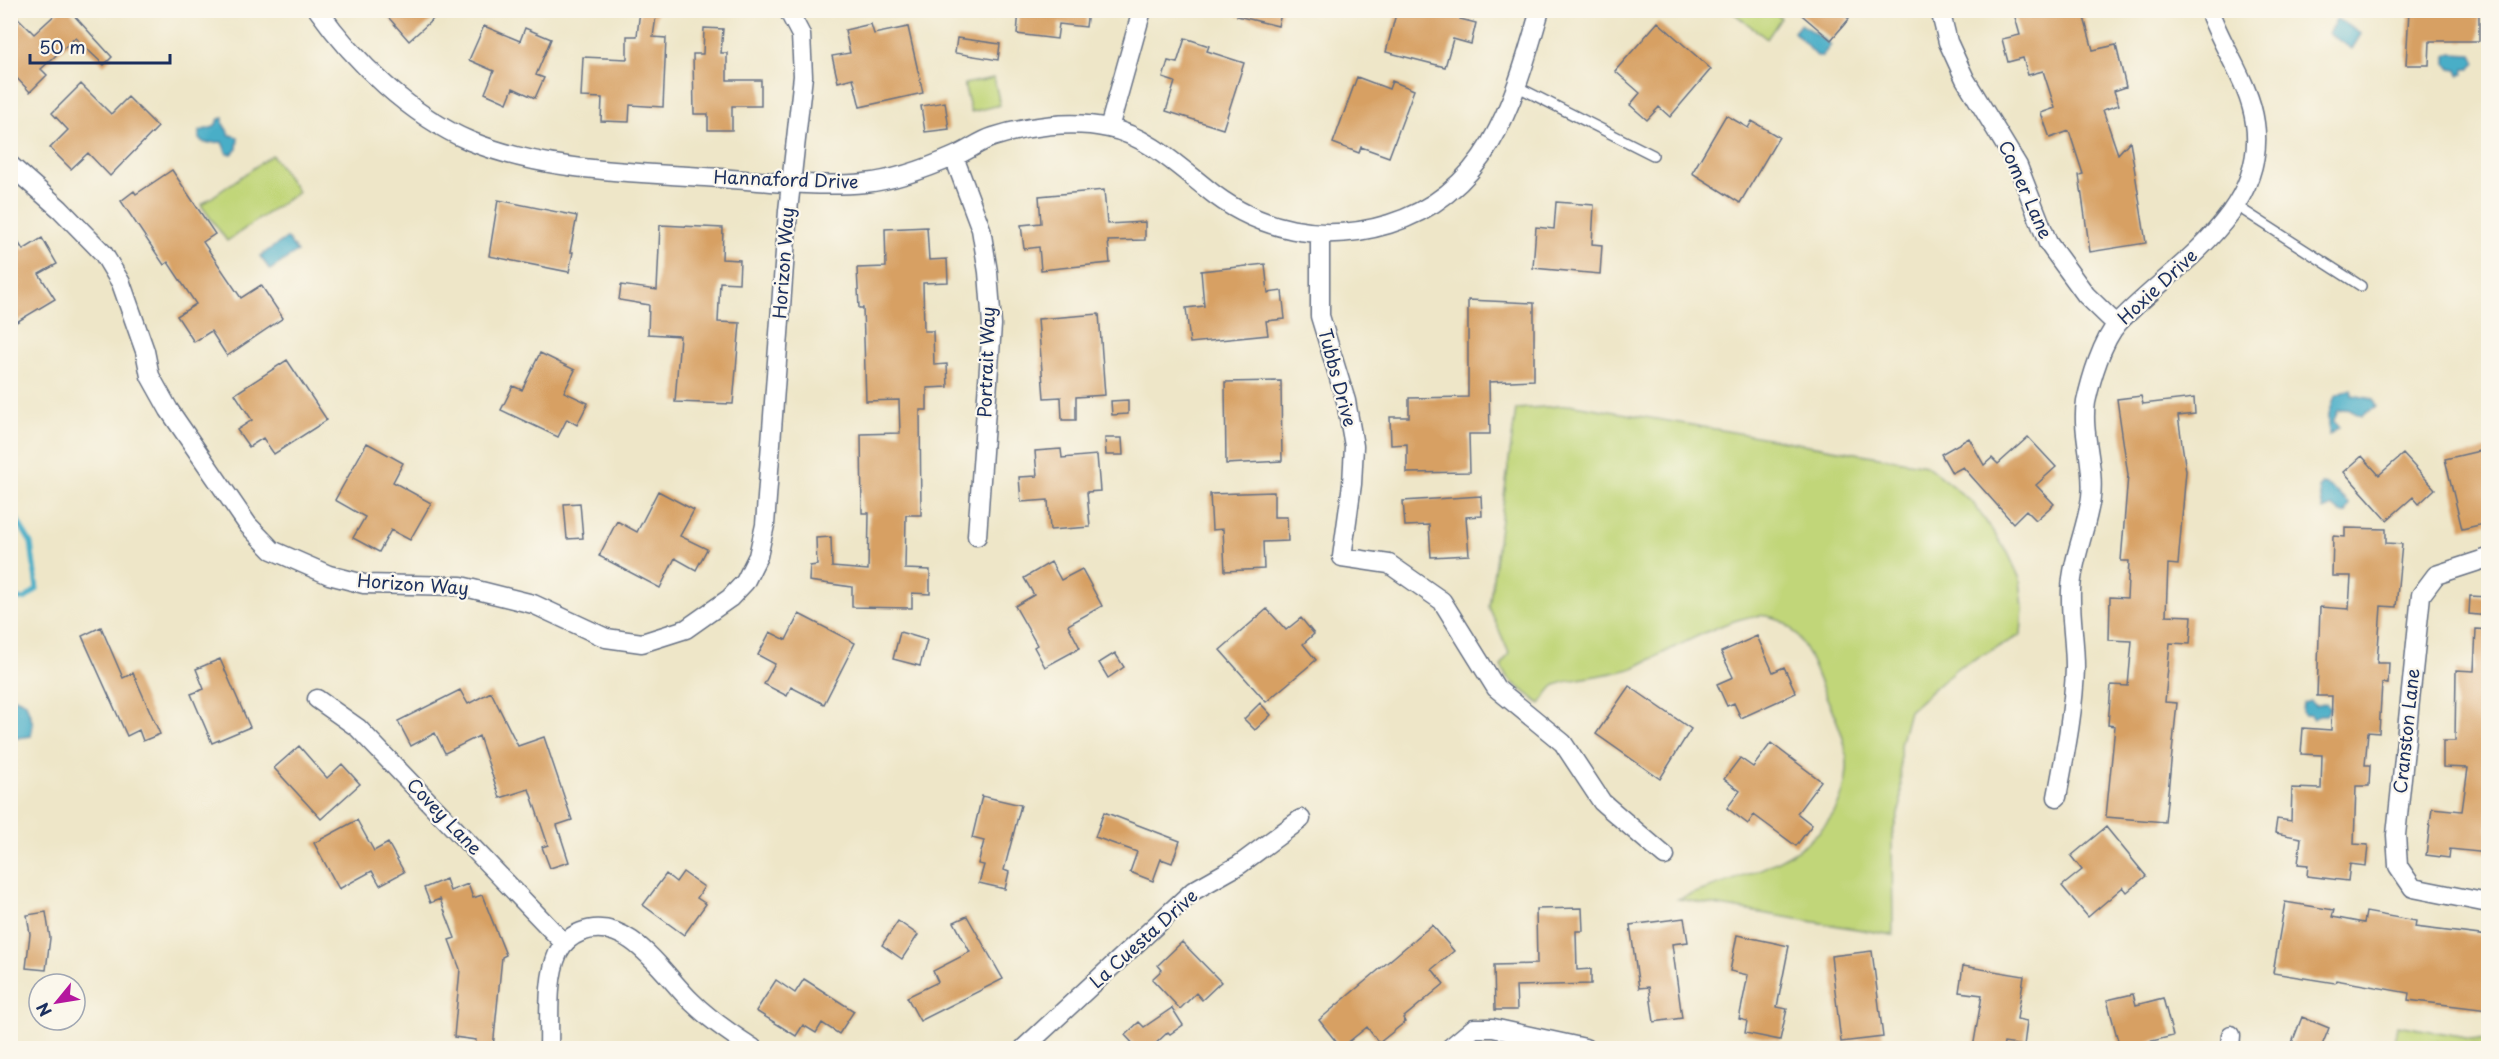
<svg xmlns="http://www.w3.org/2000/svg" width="2499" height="1059" font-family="'Playpen Sans',sans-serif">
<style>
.green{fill:#c1d679;stroke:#6e826c;stroke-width:1.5}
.park{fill:url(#park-tufts);stroke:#6e826c;stroke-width:1.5}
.water{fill:#48aec7;stroke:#326e92;stroke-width:1.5}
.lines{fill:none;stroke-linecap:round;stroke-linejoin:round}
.stream{stroke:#48aec7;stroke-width:5}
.building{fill:#d7a063}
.lane-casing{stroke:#656f83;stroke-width:12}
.street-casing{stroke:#656f83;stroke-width:21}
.lane{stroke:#fff;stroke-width:9}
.street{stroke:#fff;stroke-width:18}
.labels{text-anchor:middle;stroke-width:4.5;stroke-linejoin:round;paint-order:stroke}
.street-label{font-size:18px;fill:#1b2f5e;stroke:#fbf7ec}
</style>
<defs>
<pattern id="park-tufts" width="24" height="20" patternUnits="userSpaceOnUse" patternTransform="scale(1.5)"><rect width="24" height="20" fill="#c1d679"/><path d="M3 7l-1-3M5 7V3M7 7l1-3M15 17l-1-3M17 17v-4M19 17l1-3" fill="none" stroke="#a5b86b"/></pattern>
</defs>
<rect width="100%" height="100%" fill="#fbf7ec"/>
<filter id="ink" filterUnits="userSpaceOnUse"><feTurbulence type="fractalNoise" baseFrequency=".0167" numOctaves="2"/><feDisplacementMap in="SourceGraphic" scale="12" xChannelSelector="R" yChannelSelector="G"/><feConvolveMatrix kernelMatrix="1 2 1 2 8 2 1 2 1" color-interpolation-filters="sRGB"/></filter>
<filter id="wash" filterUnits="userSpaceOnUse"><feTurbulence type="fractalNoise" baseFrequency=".008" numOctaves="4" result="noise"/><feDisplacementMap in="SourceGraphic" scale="24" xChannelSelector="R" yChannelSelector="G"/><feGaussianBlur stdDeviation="1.35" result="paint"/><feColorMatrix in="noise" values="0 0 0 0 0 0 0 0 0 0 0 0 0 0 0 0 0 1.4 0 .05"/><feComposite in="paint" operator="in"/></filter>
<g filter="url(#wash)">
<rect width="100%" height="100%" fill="#eee6c8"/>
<!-- green -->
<path class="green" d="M1730,10l41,1 10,7 -14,21z
M994,78l6,27 -29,7 -7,-28z
M272,155l26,37 -71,49 -26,-36z
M1574,405l352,60 47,38 35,50 12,26 3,29 -2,27 -64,33 -48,43 -9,34 1,59 -9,31 1,100 -215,-36c65,-24 163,-44 169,-129 2,-31 -17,-63 -28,-90 -10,-25 -22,-59 -52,-64 -31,-5 -103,38 -134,52 -17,7 -68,10 -79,18 -5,4 -10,13 -14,18l-33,-26 -6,-12 8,-13 -20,-46 27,-198z"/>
<!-- park -->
<path class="park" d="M2397,1025l91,16v7h-95z"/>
<!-- water -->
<path class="water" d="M2337,19l24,15 -9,15 -24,-16z
M1801,24l30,21 -9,11h-5l-23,-24z
M2450,54l22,1 4,8 -6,6h-6l-1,5 -4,1 -2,-5 -6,-1 -4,-5v-8z
M223,118v6l7,11 8,2 -1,12 -5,5h-5l-5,-12 -17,1 -6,-4v-8l15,-4 5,-8z
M287,238l10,14 -27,18 -10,-14z
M2351,389l1,6 21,4 3,8 -15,9 -13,-7 -10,2 -5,11 6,5 -10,8v-21l6,-18z
M2322,484c13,2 17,13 27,20l-3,9h-5l-9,-7 -9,4 -4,-21z
M11,696l15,7 7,21 -2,12 -20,3z
M2310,701l5,5 11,-3 4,6 -4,6h-7l-6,4 -3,-4h-5l-3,-3 1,-9z"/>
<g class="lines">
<!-- stream -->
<path class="stream" d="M10,508l21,35 6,46 -12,10h-15"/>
</g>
<g id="blocks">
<!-- building -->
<path class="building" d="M10,10l24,24 26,-24h9l43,47 -8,8 -29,-27 -34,31 6,6 -17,17 -20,-21z
M382,10h61l-34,31z
M640,10h17l-4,27 13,1 -3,69 -33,-2 -1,17 -28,-1 1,-23 -21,-1 2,-40 44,2v-23h10z
M1019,10h69l-2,17 -27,-3 -2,15 -40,-5z
M1238,10h44l-4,16 -41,-10z
M1397,10h66l-3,9 16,4 -5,21 -18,-5 -8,28 -59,-15z
M1796,10h42l11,9 -18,21z
M2013,10h69l11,40 23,-5 10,42 -12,4 5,14 -16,5 15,44 12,-13 16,102 -56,9 -11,-77 4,-1 -14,-43 -19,7 -9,-25 14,-5 -12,-37 -15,4 -5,-17 -15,4 -6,-23 18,-4z
M2409,10h70v31h-49l-1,24h-23z
M1658,22l53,47 -41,48 -11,-10 -12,13 -17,-15 10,-12 -25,-22z
M871,24l3,10 34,-7 15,66 -63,14 -7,-29 -15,4 -6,-26 18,-3 -5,-23z
M484,26l36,15 5,-13 26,11 -15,36 8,3 -9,20 -22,-10 -6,15 -22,-10 9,-22 -25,-11z
M704,28l19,1 -2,24h6v27h34v26h-29v24h-24v-16h-14l-1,-60h10z
M957,38l43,6 -2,16 -43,-7z
M1185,38l24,8 -2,5 37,12 -21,66 -57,-18 9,-29 -12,-4 5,-17 9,2z
M1357,77l32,12 3,-8 22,9 -25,67 -28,-10 -2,6 -26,-10z
M81,84l30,30 17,-17 30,30 -48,49 -22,-23 -17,16 -21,-21 18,-18 -16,-17z
M945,102l4,27 -24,3 -4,-26z
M1726,115l22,13 4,-7 27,16 -39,66 -48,-30z
M172,170l43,64 -12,8 38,56 20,-13 22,33 -56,38 -16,-25 -17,11 -17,-26 19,-12 -28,-42 -4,3 -43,-64 13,-10 2,3z
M1104,190l3,34 38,-2v18l-37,1 2,22 -69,7 -2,-23 -15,2 -3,-24 20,-2 -2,-27z
M498,200l79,16 -7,36h3l-4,20 -80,-16z
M1556,202l38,3 -2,39 10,1 -2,29 -67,-6 3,-41 18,2z
M660,225l63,3 -1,31 18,1 -1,23 -19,-1 -2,40 22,1 -7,81 -58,-2 5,-66 -32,-2 1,-29 -30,-5 2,-15 36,5z
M927,227l2,33 18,-1 1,23 -25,1 1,48h9l1,34 13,-1 1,23 -21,1v22h-7l1,105h-15l-1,54 25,1v24l-18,-1v15l-60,-1v-20l-43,-6 1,-15 7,-1 -1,-27 15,-1 1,30 36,3 1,-57h-7l-1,-79 39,-1 -1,-33 -33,1 -3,-93h-4l-2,-40 29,-1 -1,-38z
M10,229l13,21 19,-12 15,26 -18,10 16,25 -45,27z
M1265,264l3,29 14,-2 3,28 -19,2 2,14 -78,8 -4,-35 18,-2 -3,-35z
M1468,300l66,3v77l-45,2 1,52h-21l1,38 -63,1v-29l-16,1 -1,-28h19v-19l59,-1z
M1099,314l6,81 -29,2v23h-14l-1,-23 -17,1 -6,-79z
M540,353l35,17 -11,22 24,11 -11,22 -10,-6 -9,18 -57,-27 12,-24 9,4z
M287,360l40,60 -53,34 -11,-16 -14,9 -12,-17 15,-10 -17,-26z
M1281,381l1,80 -56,3 -1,-82z
M2141,396l2,8 51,-6 1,16 -17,2 8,55 -8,94 -10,-1 -2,51 26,1 -2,28 -20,-1 -5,59 12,1 -12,119 -59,-5 9,-91 -7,-1 3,-40 17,1 4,-45 -23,-1 1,-43 17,1 2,-37h-8l7,-86 -11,-76z
M1128,400v14l-16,1 -1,-14z
M2028,437l28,30 -20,18 18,19 -18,16 -10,-10 -13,13 -50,-56 -11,6 -11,-19 28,-16 15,27 8,-7 6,6z
M1105,438h17l1,17h-17z
M367,443l36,20 -10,19 38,21 -21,37 -19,-10 -12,22 -26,-14 12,-21 -30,-17z
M1061,449l1,9 35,-3 3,36 -13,1 3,35 -40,3 -2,-30 -27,2 -2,-25 18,-1 -2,-25z
M2488,449v74l-26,6 -17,-70z
M2403,454l32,35 -16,15 -6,-7 -26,23 -43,-48 18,-16 17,19z
M658,491l36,19 -14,26 27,13 -11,21 -21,-12 -15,30 -61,-32 18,-35 20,11z
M1274,492v25h13l1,24 -25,1 1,27 -39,2 -2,-42 -11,1 -2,-36z
M1481,496l1,20 -16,1 3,38 -38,2 -2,-32 -24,1 -2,-25z
M580,503l3,35 -16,1 -3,-35z
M2345,528l41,1v14l16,1 -6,63 -15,-1 -4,57h12l-1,21 -6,-1 -3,50 -11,-1 -3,33h5l-1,21h-13l-2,58 14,1 -2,21 -16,-2 -2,17 -41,-5 1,-11 -10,-1 3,-26 -26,-5 2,-14 14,2 1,-33 29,1 1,-34 -21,-1 2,-26 28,2 1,-34h-15l3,-89 29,2 2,-33h-19l1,-40 12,1z
M1051,562l10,18 21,-11 20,37 -34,19 12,23 -35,19 -11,-20 3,-2 -22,-39 19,-11 -10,-17z
M2470,596l18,1v19l-19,-2z
M1267,609l19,21 15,-12 13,16 -11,10 13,16 -50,42 -46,-52z
M799,614l56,29 -31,61 -33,-17 -4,9 -23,-12 11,-20 -17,-9 12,-23 16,8z
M101,627l22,51 10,-5 27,61 -17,7 -4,-11 -12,6 -45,-100z
M2476,629l12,1v223l-38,-4 -1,9 -23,-3 6,-47 30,3 6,-43 -25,-1v-26h12l1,-71 18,1z
M900,632l27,8 -7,26 -27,-7z
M1757,636l16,36 11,-5 12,26 -55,25 -7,-15 -7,3 -10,-22 16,-7 -12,-25z
M1115,653l9,14 -16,11 -9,-15z
M220,659l30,68 -38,16 -21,-49 13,-5 -8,-20z
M1629,686l62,43 -31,50 -64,-45z
M460,690l8,14 23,-12 27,54 26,-9 28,83 -15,5 12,37 -19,6 -8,-21 6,-2 -19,-56 -29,9 -21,-62 -34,17 -10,-20 -24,13 -13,-25z
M1260,703l11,12 -16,15 -11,-11z
M1771,743l50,38 -24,32 15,12 -16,21 -42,-31 -6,9 -21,-16 13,-17 -16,-12 16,-21 13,9z
M299,746l28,32 15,-14 18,20 -39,35 -47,-51z
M982,796l39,9 -17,65 5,2 -4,17 -26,-6 5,-18 -6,-1 6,-23 -12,-3z
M1104,812l76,29 -8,22 -11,-4 -8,22 -23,-9 7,-20 -42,-15z
M357,820l17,31 14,-8 16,29 -24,13 -8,-14 -33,18 -25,-46z
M2106,827l40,49 -19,16 -4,-5 -35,30 -26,-31 20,-16 -11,-14z
M683,872l21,15 -7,11 9,6 -22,31 -41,-30 23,-31 10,8z
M446,879l4,12 18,-7 5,14 9,-3 24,60 -4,2 -9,91h-18l1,-8 -22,-3 6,-68 -11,-29 6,-2 -15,-39 -10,4 -6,-15z
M2285,902l49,8 -2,7 32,6 2,-11 50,9 -1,6 73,9v74l-80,-10 1,-7 -73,-13 -1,3 -62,-10z
M1582,908l1,23h-7l1,39 14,-1v15l-75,2 1,24h-22l-1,-45 43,-1 -1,-55z
M46,912l4,26 -4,32 -20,-2 4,-34 -3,-19z
M967,916l36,63 -83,42 -13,-24 31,-15 -5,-11 37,-19 -16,-30z
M1684,918l4,24 -16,2 10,74 -28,4 -5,-35 -10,1 -9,-63z
M898,921l20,14 -16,24 -20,-14z
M1432,925l22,26 -22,18 12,15 -41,34 2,4 -26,21 -12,-16 -26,21 -22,-28z
M1737,935l52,11 -12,61 10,2 -7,31 -35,-7 2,-12 -8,-2 9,-44 -18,-4z
M1182,942l39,40 -19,18 -6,-7 -16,16 -28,-30 10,-9 -4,-5z
M1872,951l11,86 -42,5 -10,-86z
M1963,966l61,10 -7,43 10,2 -3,25 -20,-3 -1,5h-30l9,-53 -23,-3z
M804,979l50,32 -15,23 -17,-11 -6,10 -13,-8 -7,11 -40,-25 20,-31 19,13z
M2133,994l3,11 27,-7 10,38 -25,6 2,6h-30l-13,-48z
M1172,1008l11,17 -13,9 -2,-2 -17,16h-14l-12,-13 14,-13 5,5z
M2302,1017l27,11 -8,20h-31z"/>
</g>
</g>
<g filter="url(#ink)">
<use href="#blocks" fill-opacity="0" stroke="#656f83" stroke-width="1.5"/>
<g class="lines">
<defs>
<path id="lane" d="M1516,86l137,69
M2235,205l126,81"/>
<path id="street" d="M318,10c36,51 93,106 152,131 73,30 158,31 235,36 49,3 112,11 160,6 29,-3 63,-15 90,-27 13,-5 25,-15 38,-19 35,-11 78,-17 115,-9 37,7 69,37 98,60 52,43 118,56 183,36 101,-31 125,-124 151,-214
M1940,10l8,32 17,37 53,87 30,77 38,52 30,29
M1109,128l33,-118
M954,157l27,72 7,43 4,53 -15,211
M10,165l50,44 43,44 18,30 24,68 5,25 19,34 79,115 24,25 57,25 35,9 97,2 72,18 73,34 36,5 44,-14 44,-31 15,-16 13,-26 7,-31 23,-314 15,-135 -2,-41 -13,-25
M1320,234v82l26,85 8,45 -2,38 -10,73 47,7 53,37 54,87 67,55 39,59 63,54
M2488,558l-52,17 -15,20 -25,240 2,31 15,22 75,15
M317,699l41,29 206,215
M2057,797c8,-43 17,-87 18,-130 0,-26 -5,-52 -4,-77 1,-31 16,-62 20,-93 4,-31 -10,-64 -5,-95 5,-23 16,-61 32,-79 53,-56 150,-109 137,-200 -5,-39 -33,-75 -46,-113
M549,1048c1,-29 -3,-68 9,-95 5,-11 13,-17 23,-21 47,-18 82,42 110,69 19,19 40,33 62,47
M1024,1048l169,-157 46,-26 62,-46
M1450,1048l24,-20h19l92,20
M2230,1048l1,-13"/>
</defs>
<!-- lane casing -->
<use href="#lane" class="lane-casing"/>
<!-- street casing -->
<use href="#street" class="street-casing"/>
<!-- lane -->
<use href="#lane" class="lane"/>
<!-- street -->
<use href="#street" class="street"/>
</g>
</g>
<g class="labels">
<!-- street labels -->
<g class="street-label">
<text transform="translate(786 180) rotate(2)" y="6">Hannaford Drive</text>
<text transform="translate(2025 190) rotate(66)" y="6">Comer Lane</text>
<text transform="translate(784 263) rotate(-86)" y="6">Horizon Way</text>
<text transform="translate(2158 287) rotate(-43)" y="6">Hoxie Drive</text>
<text transform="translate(987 362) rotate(-88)" y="6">Portrait Way</text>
<text transform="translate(1337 378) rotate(75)" y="6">Tubbs Drive</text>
<text transform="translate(413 585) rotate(4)" y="6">Horizon Way</text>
<text transform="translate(2407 731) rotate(-84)" y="6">Cranston Lane</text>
<text transform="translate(444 817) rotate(46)" y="6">Covey Lane</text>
<text transform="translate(1144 939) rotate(-42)" y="6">La Cuesta Drive</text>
</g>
</g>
<!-- margin -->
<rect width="2499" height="1059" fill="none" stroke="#fbf7ec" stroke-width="36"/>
<!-- north arrow -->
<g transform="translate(57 1002) rotate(240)"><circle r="28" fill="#fbf7ec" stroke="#a1a7b3" stroke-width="1.5"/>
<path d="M0-4.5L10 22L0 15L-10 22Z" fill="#b5179e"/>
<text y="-9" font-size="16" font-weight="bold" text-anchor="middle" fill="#1b2f5e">N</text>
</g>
<!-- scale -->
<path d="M30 54v9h140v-9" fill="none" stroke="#1b2f5e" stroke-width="3"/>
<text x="39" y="54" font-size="18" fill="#1b2f5e" stroke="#fbf7ec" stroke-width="4.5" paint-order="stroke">50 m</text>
</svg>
